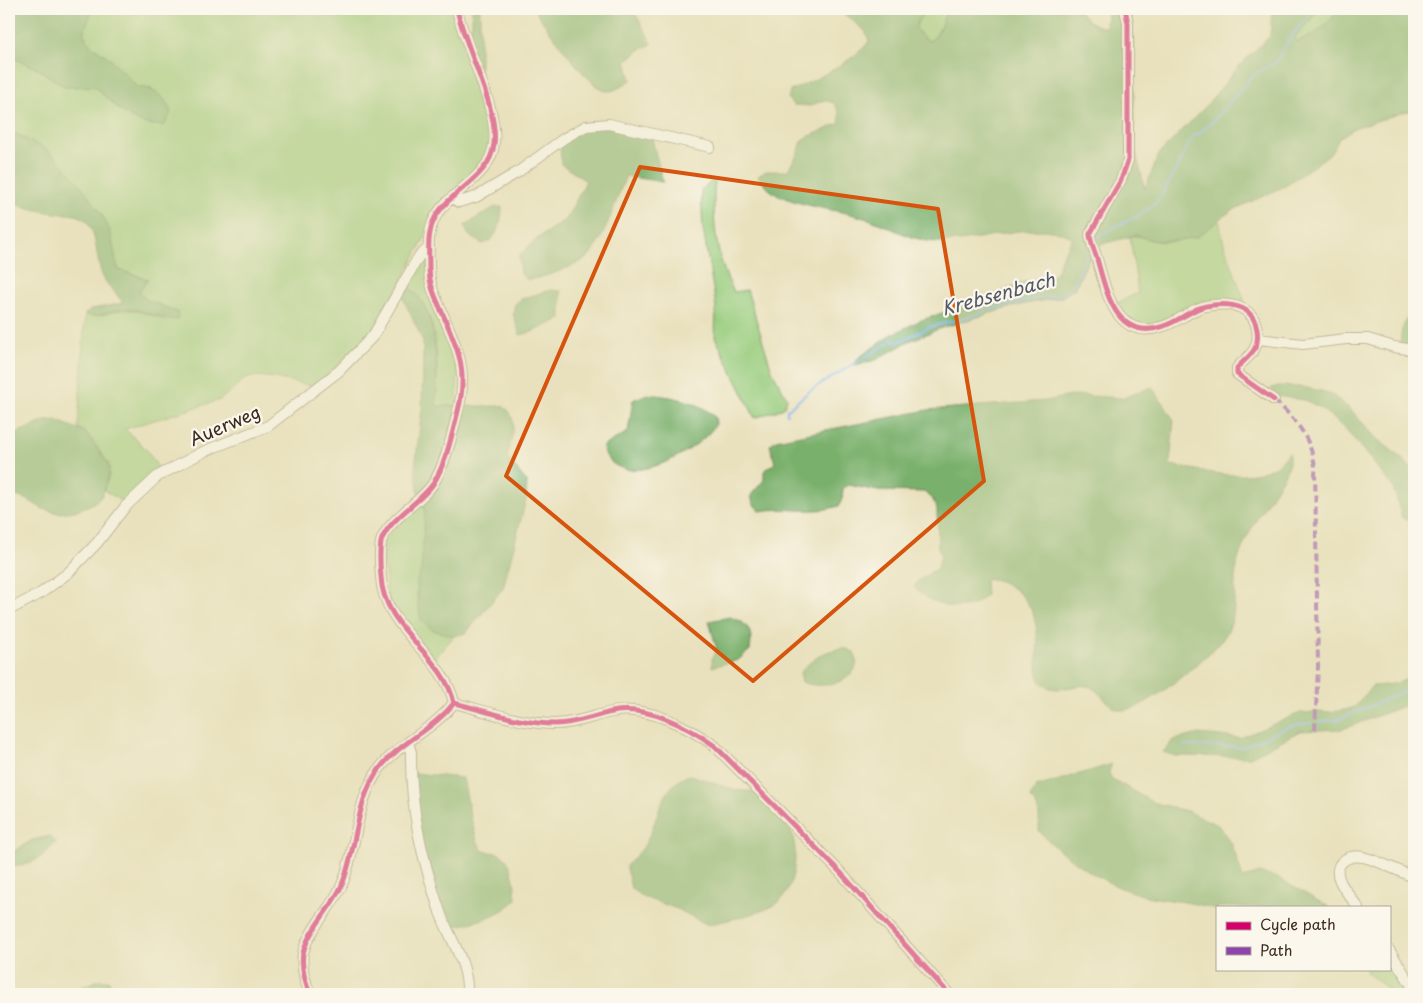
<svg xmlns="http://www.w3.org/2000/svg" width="1423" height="1003" font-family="'Playpen Sans',sans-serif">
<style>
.green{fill:#97cc7d;stroke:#697b4e}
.forest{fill:#79b06c;stroke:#5a6d45}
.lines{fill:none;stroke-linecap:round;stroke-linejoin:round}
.stream{stroke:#80b0eb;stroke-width:2}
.minor-casing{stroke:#92866e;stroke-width:12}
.minor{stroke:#fff;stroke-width:10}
.quiet{stroke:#8e44ad;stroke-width:4;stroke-dasharray:8 4;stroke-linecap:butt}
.cycleway-casing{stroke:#fbf7ec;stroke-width:8}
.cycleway{stroke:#d6006c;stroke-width:5}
.marked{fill:none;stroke:#d7540e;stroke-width:4;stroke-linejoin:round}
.labels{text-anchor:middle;stroke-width:4.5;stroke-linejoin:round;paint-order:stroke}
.street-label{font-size:18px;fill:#3b2a1e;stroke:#fbf7ec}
.water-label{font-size:19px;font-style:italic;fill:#535966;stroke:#fbf7ec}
</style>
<rect width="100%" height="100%" fill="#fbf7ec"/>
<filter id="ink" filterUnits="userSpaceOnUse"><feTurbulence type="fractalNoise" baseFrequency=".02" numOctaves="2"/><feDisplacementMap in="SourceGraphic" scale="10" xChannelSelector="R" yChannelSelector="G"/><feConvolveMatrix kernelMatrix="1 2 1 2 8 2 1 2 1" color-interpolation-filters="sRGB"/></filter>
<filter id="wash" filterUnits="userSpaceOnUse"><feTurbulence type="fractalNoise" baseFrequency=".0096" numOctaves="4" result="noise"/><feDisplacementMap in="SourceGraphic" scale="20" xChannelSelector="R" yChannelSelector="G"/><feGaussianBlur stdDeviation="1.12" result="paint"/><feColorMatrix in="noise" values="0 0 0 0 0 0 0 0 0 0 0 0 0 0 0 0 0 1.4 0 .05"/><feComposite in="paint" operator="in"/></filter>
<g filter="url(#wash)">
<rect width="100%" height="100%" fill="#e9e1bd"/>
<!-- green -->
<path class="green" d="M93,9h362l35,112 2,25 -10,20 -38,36 -64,120 -64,65 -41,-9 -17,-2 -12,2 -26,22 -95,29 21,20 15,23 -36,32 -21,-14 5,-25c-9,-13 -16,-29 -31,-37l7,-114c14,6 24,-3 38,-4 14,-1 29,6 42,10l12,-8 -30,-12 -8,-8 9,-13 -29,-9 -6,-16 -3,-22 -13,-25 -50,-57 -35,-18 -3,-10v-66l31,14 25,17 29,-1 17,16 41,-13 -15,-2 -25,-27 -21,-15 -8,-12z
M927,9h21c-7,10 -7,27 -19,32l-13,-11 1,-8z
M1320,9h17c-2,12 -29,32 -41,32l-2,-3 2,-3z
M715,179c-3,38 0,79 19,113l13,-2 25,81 15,27 -3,10 -29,10 -40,-81 1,-31 -13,-77 -2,-39z
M1219,220l5,24 23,64 -25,-5 -55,21 -31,1 -23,-20 25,-12 -8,-56c10,-3 17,3 27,4 27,3 42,-6 62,-21z
M422,258l3,1 33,96 -1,51h-21c1,-33 5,-74 -14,-103 -4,-6 -11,-12 -16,-17z
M422,501c6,17 4,53 -1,70 -2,10 -6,21 -3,31 3,10 10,19 15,28l21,6 -20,23 -47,-60 -4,-55 5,-9z
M1389,955l24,39h-18l-29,-22v-3h23z"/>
<!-- forest -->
<path class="forest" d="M9,9h84l-10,25 8,11 21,15 25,27c17,2 28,8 34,25l-6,13c-31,4 -50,-20 -71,-39l-29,1 -25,-17 -31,-14z
M472,9h8v63l-13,-39 5,-10z
M534,9h99l19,35 -13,6 -13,11 5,19c-8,5 -15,12 -25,11 -16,-2 -61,-66 -72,-82z
M838,9h89l-10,13 -1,7 6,8 7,4c12,-5 12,-22 19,-32h130c8,8 15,19 28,18l1,-18h24l3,55v80l11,45 14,-35 46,-47 34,-41 31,-30 2,-27h48l-24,26 -2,3 2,3c12,0 39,-20 41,-32h77v105l-6,-3 -54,17 -15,10 -8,15 -44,32 -56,26 -34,26 -20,4h-21l-20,-6 -41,11 -20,42 -13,9 -47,9 -71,21 -35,14 -33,19 -21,5 2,-6 32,-23 30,-15 83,-29 21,-10 31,-7c6,-8 5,-15 10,-23 4,-6 6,-8 8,-15 -42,-19 -91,7 -135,5 -27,-1 -50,-18 -75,-25 -30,-9 -66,-10 -92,-27 -4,-3 -8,-10 -12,-14l8,-5h21l10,-16 6,-16 37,-16 -1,-11 -5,-9 -10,-3 -14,6 -17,-1 -5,-6 2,-8c23,-10 66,-31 79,-50l-4,-10z
M9,122l4,11c10,5 24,10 34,17 18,14 57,61 63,82 4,13 4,25 9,38l29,9 -9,13 8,8 30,12 1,8c-19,0 -36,-12 -55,-11 -14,1 -24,11 -38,5l7,-5 31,-6c-6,-9 -16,-18 -19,-24 -10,-18 -5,-53 -23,-62 -8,-4 -19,-2 -27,-4 -15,-2 -30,-6 -45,-10z
M599,126l52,9 12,47 -37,-6c-9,21 -22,65 -37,80 -10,10 -47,22 -61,24l-7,-6 -2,-18 19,-18 29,-20 19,-37 -25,-17 -1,-20 16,-11z
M495,207h7c0,13 -5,34 -19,37 -10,-5 -17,-8 -18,-19z
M406,286c34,18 31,87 30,120h68c17,15 6,33 3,52l20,24 -1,18 -23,88 -37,45 -12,3 -21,-6 -12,-9 -3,-19 -1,-22 4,-9 4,-61 -7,-20 -3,-23 7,-58 1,-68 -22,-47z
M550,290l11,1v28l-29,13 -12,3 -7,-21 2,-10 6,-5z
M1414,301v50l-14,-9 2,-13z
M1278,386l24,1 28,6 21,17 26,29 27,21 10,12v51l-12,-5 -9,-31 -48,-59 -26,-21 -15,-7 -28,-4 -5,-8z
M1152,387l22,33 -4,45c37,6 95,25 119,-13v12l-5,12c-15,24 -33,49 -43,75 -14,33 5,67 -25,96 -17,16 -74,67 -96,63 -14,-3 -19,-21 -33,-24 -14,-2 -32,9 -44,-2 -17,-16 13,-67 -33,-98 -8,-4 -17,-9 -25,-6l1,15c-20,23 -54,11 -72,-8l4,-6 19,-13 4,-12 -3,-8 -1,-40 -5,-10 -8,-6 -46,-1 -29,-6 -6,3 -1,11 -3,7c-28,9 -52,0 -79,5l-7,-7 -2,-9 13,-15v-9l11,-8 -5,-18 6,-5 152,-30 117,-9 30,-6 48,3z
M647,394c25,3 49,5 68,23l1,7c-17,28 -97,72 -113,25l2,-4 23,-13 5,-32z
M56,420l29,12 24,33v10l-7,21 -10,8 -17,7 -17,2 -15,-4 -17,-10 -10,-3 -7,-7v-53l36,-15z
M730,617c19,7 23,13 20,33l-12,10 -26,7v-9l5,-8 -8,-29z
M844,648l10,4c14,29 -33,39 -52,30l-2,-10c13,-14 25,-22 44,-24z
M1414,675v27l-71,27 -43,2 -50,26 -75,-1 -12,-4 10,-12 26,-6 41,4 60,-25 40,-2 15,-4 17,-21c15,-1 29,-2 42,-11z
M1112,764l-3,8 2,6 41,24 35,9 31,14 14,19 11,34 17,-5 18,5 51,29h-112v3c-25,-9 -50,-9 -75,-15 -36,-9 -78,-37 -103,-64 0,-13 2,-24 -9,-33l6,-11z
M413,773l50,5 7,36 7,27 6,10c5,1 12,1 17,3 14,8 15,32 16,46 -19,18 -42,22 -67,28l-31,-97z
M689,775c23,5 42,18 66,16 10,10 26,21 33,33 13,21 8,68 -13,81 -15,9 -49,15 -67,20l-31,-16 -34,-12 -12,-8 -5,-23c5,-6 14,-13 18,-20 15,-25 15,-60 45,-71z
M50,836l6,6c-11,14 -28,27 -46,23l-1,-11 23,-14z
M98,980h11l4,14h-47z"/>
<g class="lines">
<!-- stream -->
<path class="stream" d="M1094,240l22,-14 21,-9 20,-15 16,-26 20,-40 7,-3 17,-16 35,-41 24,-14 14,-24 25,-29
M787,414v-4l24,-20 82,-50 5,2 32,-15 49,-13 4,-3 82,-18c14,-10 17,-30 25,-45
M1320,722l20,-3 74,-32
M1184,746l59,1 47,-21 21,-3"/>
</g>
</g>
<g filter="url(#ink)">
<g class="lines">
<defs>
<path id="minor" d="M1125,9l3,14v137l-7,20 -31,54c0,8 5,17 7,25 9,31 18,82 64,68 19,-5 32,-21 52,-22 20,-2 41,2 44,25 1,6 1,12 -2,18 -4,8 -12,13 -18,20v6l37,26
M452,198l7,4 17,-5 42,-25 45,-33 23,-13 23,-2 101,23
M1258,339l45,5 43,-5h22l26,8 20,3
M9,610l32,-17 27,-20 29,-30 28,-36 33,-31 47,-25 63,-25 71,-55 34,-35 46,-80 10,-8
M454,703c32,8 68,21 101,21 20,0 38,-8 57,-12 35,-7 75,14 103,34l125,126 109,122
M408,743l3,9c-1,57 11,106 29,160 10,27 29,53 27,82
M1358,907c-6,-8 -14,-17 -18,-26 -8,-17 7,-27 23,-24 17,4 34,14 51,20
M1389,950l25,39
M310,994c-5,-12 -9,-27 -7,-41 6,-24 27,-43 38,-66 17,-38 13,-85 39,-119 20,-26 53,-38 74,-65 -10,-48 -71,-74 -73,-126 -1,-10 -2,-24 0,-35 6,-22 39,-39 52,-58 13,-21 19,-49 25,-73 11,-42 -1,-64 -17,-101 -6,-14 -12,-26 -12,-41 0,-15 -2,-33 4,-47 13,-31 57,-42 61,-78 5,-36 -30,-98 -37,-135"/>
</defs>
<!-- minor casing -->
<use href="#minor" class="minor-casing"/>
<!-- minor -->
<use href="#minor" class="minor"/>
<!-- quiet -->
<path class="quiet" d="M1274,400c22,19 36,37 41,66l3,201 -3,63"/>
<defs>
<path id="cycleway" d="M1125,9l3,14v137l-7,20 -31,54c0,8 5,17 7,25 9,31 18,82 64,68 19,-5 32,-21 52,-22 20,-2 41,2 44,25 1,6 1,12 -2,18 -4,8 -12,13 -18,20v6l37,26
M454,703c32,8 68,21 101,21 20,0 38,-8 57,-12 35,-7 75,14 103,34l125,126 109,122
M310,994c-5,-12 -9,-27 -7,-41 6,-24 27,-43 38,-66 17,-38 13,-85 39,-119 20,-26 53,-38 74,-65 -10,-48 -71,-74 -73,-126 -1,-10 -2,-24 0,-35 6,-22 39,-39 52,-58 13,-21 19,-49 25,-73 11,-42 -1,-64 -17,-101 -6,-14 -12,-26 -12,-41 0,-15 -2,-33 4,-47 13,-31 57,-42 61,-78 5,-36 -30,-98 -37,-135"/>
</defs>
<!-- cycleway casing -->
<use href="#cycleway" class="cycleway-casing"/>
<!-- cycleway -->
<use href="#cycleway" class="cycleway"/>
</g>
</g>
<!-- marked area -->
<path d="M0 0H1423V1003H0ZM640,167l298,42 46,272 -231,200 -247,-205z" fill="#e9e1bd" fill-opacity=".55" fill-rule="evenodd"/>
<path class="marked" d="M640,167l298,42 46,272 -231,200 -247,-205z"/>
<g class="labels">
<!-- street labels -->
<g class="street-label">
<text transform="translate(225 426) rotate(-23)" y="6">Auerweg</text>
</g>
<!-- water labels -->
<g class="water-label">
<text transform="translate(998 294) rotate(-15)" y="7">Krebsenbach</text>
</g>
</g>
<!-- margin -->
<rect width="1423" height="1003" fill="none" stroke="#fbf7ec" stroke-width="30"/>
<!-- legend -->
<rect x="1216" y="906" width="175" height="65" fill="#fbf7ec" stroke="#aea59a"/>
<rect x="1226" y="922" width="25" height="8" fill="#d6006c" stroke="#aea59a"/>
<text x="1260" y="930" font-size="15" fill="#3b2a1e">Cycle path</text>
<rect x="1226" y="947" width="25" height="8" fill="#8e44ad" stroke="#aea59a"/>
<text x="1260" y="956" font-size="15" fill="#3b2a1e">Path</text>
</svg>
